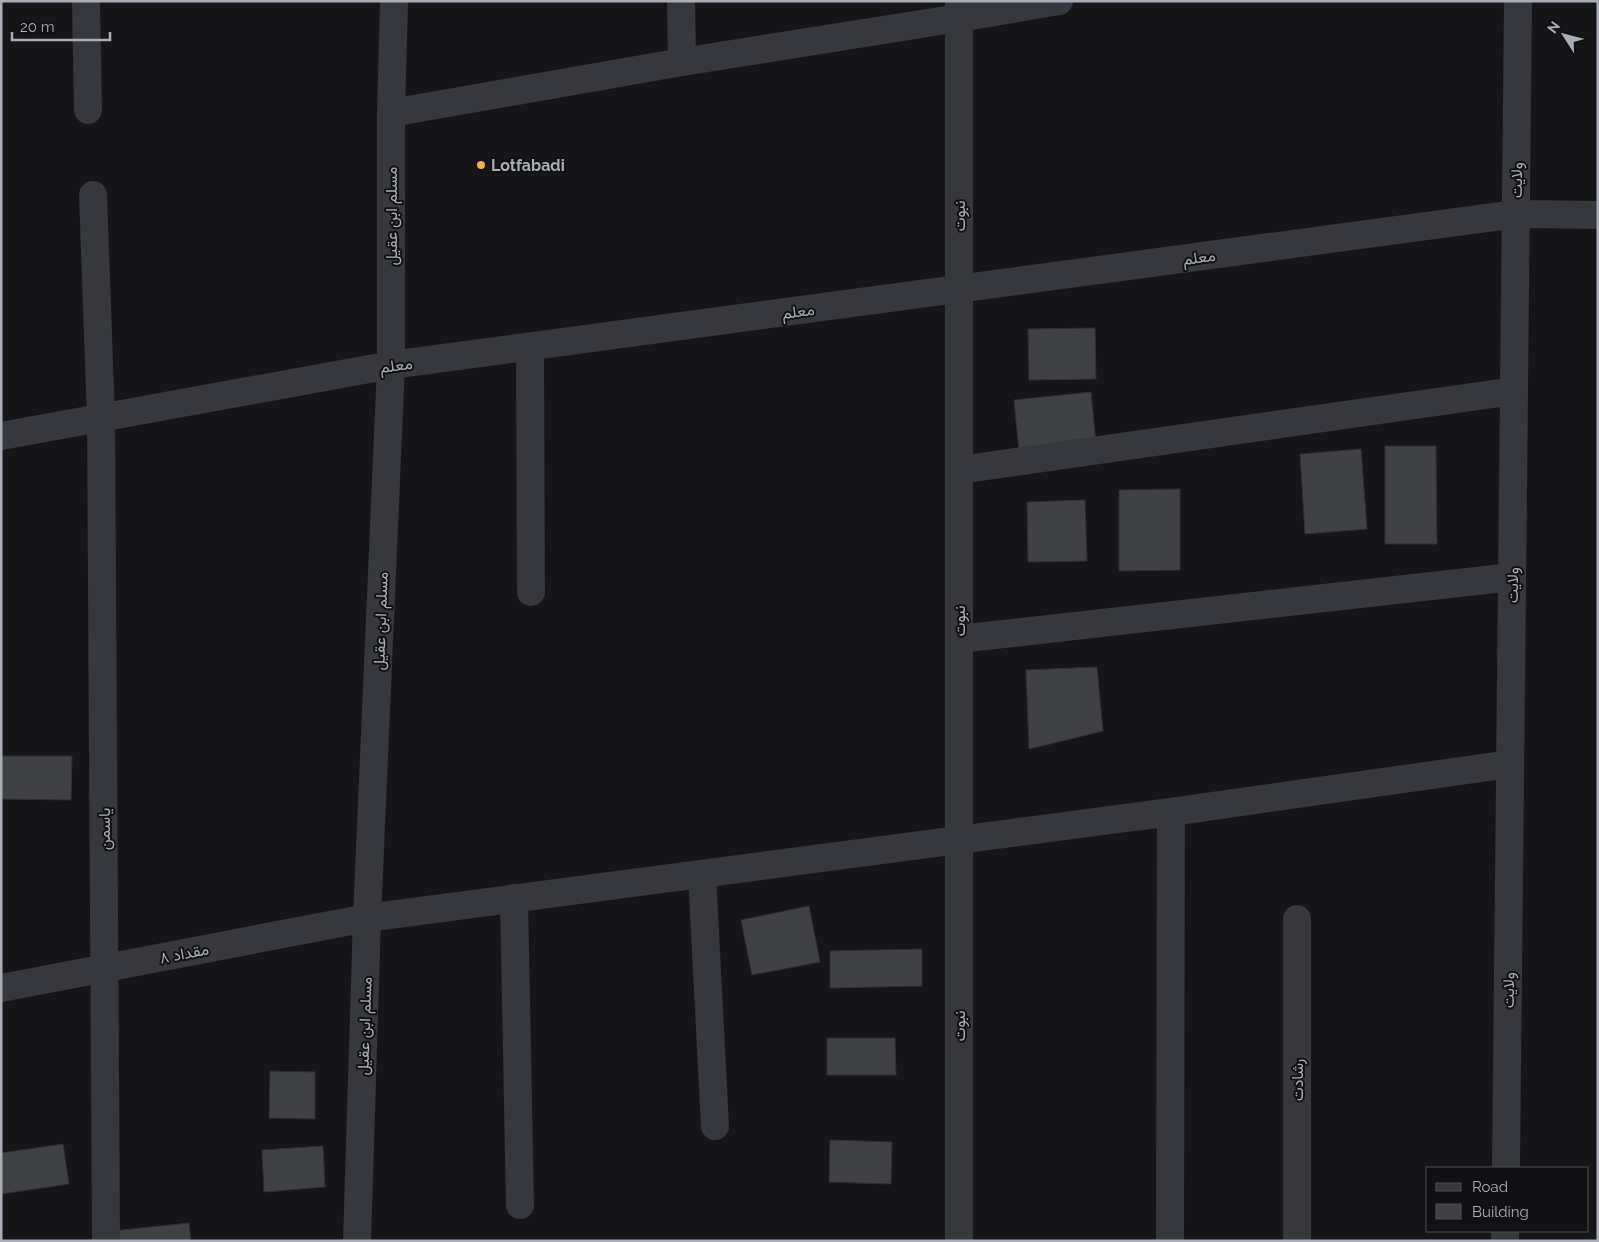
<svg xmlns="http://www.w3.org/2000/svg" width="1599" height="1242" font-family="Raleway,Vazirmatn,sans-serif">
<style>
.building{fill:#404145;stroke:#303034}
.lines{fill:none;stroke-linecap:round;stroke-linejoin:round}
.street{stroke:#37383d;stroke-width:28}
.poi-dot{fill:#f2b134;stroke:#111113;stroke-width:2}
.labels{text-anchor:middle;stroke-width:4;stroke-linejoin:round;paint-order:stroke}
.poi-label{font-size:16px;font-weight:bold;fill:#a8adb8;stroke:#111113;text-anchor:start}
.street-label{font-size:16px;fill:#a8adb8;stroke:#111113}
</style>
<rect width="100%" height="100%" fill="#161618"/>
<!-- building -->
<path class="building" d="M1095,328l1,51 -67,1 -1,-51z
M1091,392l6,62 -77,7 -6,-61z
M1385,446h51l1,98h-52z
M1361,449l6,80 -62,5 -5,-80z
M1180,489v81l-61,1v-81z
M1085,500l2,61 -59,1 -1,-60z
M1097,667l6,64 -74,18 -3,-79z
M1,756h71l-1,44 -70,-1z
M809,906l11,56 -68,13 -11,-55z
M922,949v37l-92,2v-37z
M827,1038h68l1,37h-69z
M270,1071l45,1v47l-46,-1z
M830,1140l62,2 -1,42 -62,-2z
M63,1144l6,40 -68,10v-41z
M323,1146l2,41 -61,5 -2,-42z
M189,1223l2,18h-77l-1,-10z"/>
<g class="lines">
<!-- street -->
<path class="street" d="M86,1l2,109
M681,1l1,61
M391,113l291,-51 277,-44 100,-17
M93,195l8,223 5,823
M530,347l1,245
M1,436l390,-71 1125,-151 82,1
M959,470l555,-79
M959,639l553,-62
M702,874l13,252
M514,898l6,307
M1297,919v322
M1,988l366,-70 804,-106 339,-48
M1506,1168l12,-1167
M357,1241l10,-323 24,-553v-252l3,-112
M959,1241v-1240
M1170,1241l1,-429
M1505,1241v-10"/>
</g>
<!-- markers -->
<circle class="poi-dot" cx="481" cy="165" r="5"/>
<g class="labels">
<!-- poi labels -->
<g class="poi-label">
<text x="491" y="171">Lotfabadi</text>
</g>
<!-- street labels -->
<g class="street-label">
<text transform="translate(1516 180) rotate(-89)" y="6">ولایت</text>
<text transform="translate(391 216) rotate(-90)" y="6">مسلم ابن عقیل</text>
<text transform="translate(959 216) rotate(-90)" y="6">نبوت</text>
<text transform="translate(1199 257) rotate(-8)" y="6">معلم</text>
<text transform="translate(798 311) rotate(-8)" y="6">معلم</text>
<text transform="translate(396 365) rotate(-8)" y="6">معلم</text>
<text transform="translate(1512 585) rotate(-89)" y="6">ولایت</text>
<text transform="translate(380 621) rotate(-88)" y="6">مسلم ابن عقیل</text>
<text transform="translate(959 621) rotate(-90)" y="6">نبوت</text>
<text transform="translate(104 829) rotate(-90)" y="6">یاسمن</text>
<text transform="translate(184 953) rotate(-11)" y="6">مقداد ۸</text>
<text transform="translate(1508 990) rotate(-89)" y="6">ولایت</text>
<text transform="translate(364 1026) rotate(-88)" y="6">مسلم ابن عقیل</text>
<text transform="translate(959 1026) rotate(-90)" y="6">نبوت</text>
<text transform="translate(1297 1080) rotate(-90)" y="6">رشادت</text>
</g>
</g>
<!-- border -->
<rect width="1599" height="1242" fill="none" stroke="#a8adb8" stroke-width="5"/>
<!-- legend -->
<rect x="1426" y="1167" width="162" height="65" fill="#111113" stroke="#4d4f55"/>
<rect x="1436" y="1183" width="25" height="8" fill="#37383d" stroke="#4d4f55"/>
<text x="1472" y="1192" font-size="15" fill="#a8adb8">Road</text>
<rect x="1436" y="1204" width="25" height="15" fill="#404145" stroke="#4d4f55"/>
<text x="1472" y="1217" font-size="15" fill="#a8adb8">Building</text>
<!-- north arrow -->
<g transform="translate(1564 35) rotate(306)" stroke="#111113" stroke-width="4" paint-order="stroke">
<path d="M0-4L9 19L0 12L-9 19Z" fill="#a8adb8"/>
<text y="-8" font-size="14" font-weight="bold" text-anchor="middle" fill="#a8adb8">N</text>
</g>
<!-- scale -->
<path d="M12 32v8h98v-8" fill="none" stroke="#a8adb8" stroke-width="2.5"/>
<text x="20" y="32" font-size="15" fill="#a8adb8" stroke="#111113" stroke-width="4" paint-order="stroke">20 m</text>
</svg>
